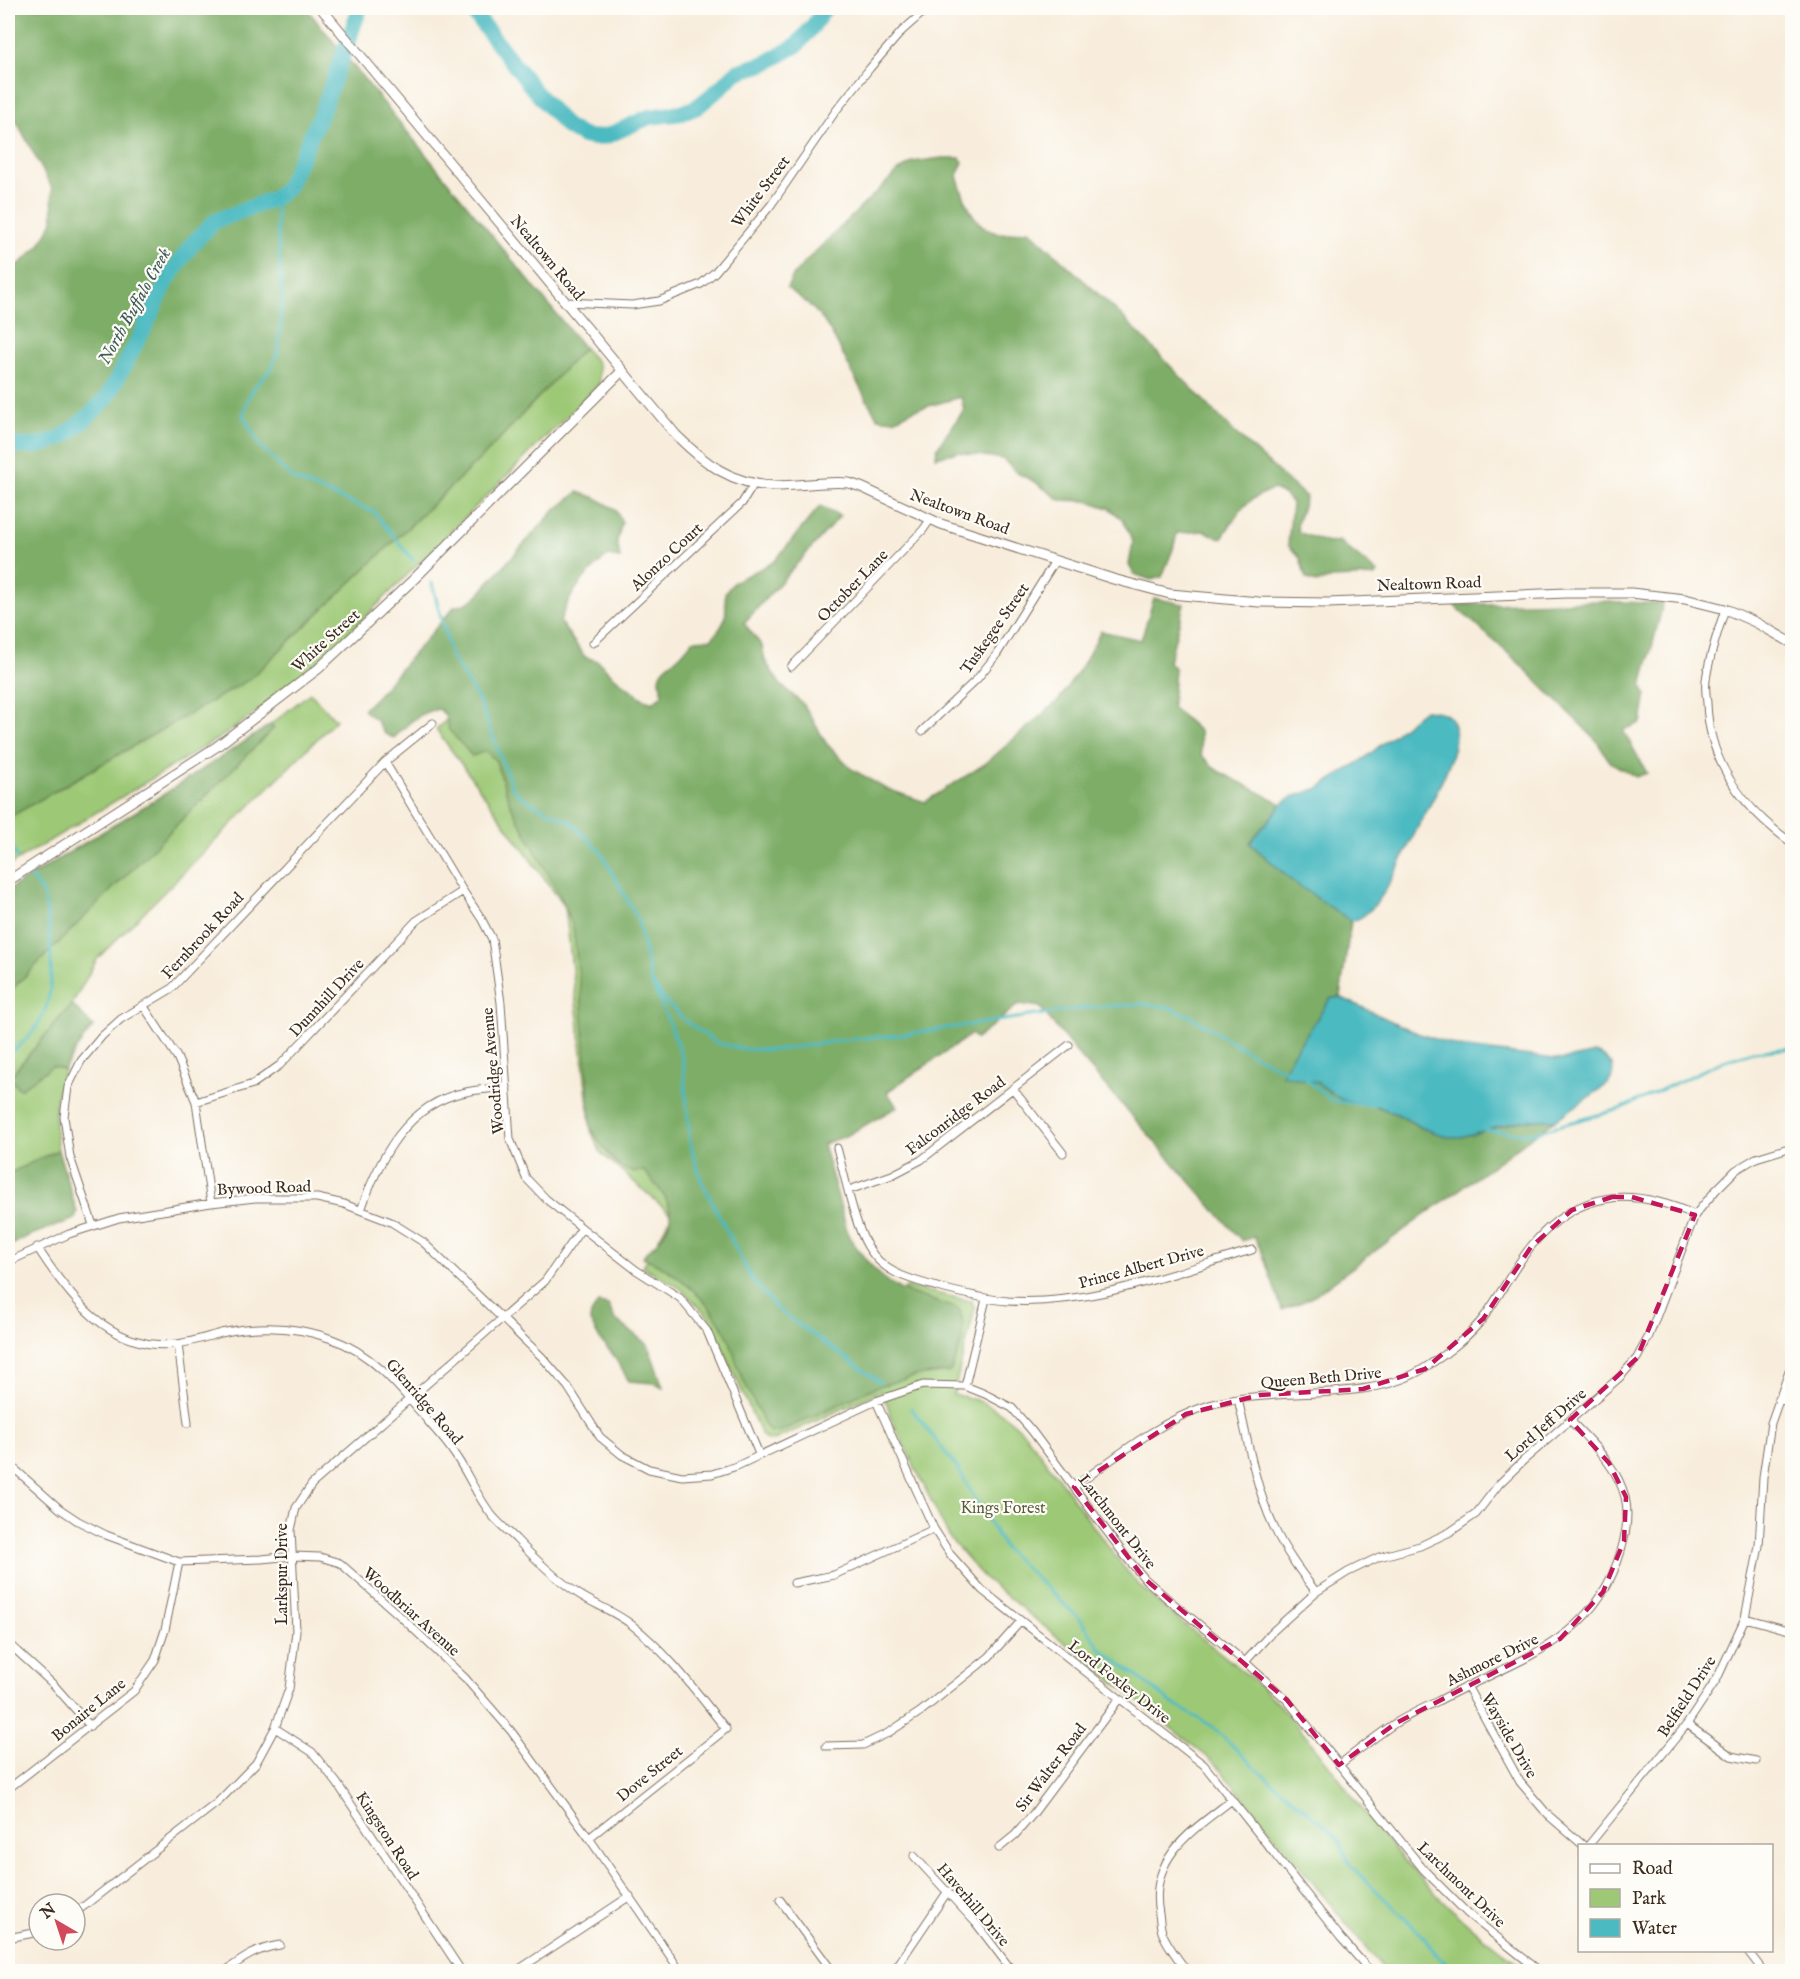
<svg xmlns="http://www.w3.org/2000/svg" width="1800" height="1979" font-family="'IM FELL English',serif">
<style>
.green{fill:#9dc976;stroke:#6c7a4a;stroke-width:1.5}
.forest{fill:#7ead67;stroke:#5c6c42;stroke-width:1.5}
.water{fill:#4bbac1;stroke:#437270;stroke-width:1.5}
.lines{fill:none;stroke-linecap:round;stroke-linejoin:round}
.stream{stroke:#4bbac1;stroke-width:3}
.river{stroke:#4bbac1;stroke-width:16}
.minor-casing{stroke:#7d6e60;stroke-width:9}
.tertiary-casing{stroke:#7d6e60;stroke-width:11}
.minor{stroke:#fff;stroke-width:7}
.tertiary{stroke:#fff;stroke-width:9}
.marked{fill:none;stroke:#c2185b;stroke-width:4.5;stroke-dasharray:12 8;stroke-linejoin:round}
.labels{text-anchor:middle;stroke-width:4.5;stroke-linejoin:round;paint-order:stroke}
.street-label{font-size:16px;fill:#3b2a1e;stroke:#fdfcf7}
.park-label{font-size:16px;fill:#585a38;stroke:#fdfcf7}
.water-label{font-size:18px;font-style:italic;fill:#415c57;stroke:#fdfcf7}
</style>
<rect width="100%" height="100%" fill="#fdfcf7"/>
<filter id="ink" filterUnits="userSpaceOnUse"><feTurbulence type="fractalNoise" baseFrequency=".0167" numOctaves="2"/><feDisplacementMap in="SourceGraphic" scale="12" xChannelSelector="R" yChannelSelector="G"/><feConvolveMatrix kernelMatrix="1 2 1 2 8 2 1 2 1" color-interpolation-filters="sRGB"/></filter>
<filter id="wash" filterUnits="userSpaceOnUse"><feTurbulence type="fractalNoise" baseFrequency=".008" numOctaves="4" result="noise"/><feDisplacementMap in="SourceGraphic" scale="24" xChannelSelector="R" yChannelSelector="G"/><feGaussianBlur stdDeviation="1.35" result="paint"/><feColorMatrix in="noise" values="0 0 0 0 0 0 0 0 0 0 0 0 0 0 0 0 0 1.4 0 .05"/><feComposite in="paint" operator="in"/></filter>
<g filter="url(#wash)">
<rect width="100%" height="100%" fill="#f8eddc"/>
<!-- green -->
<path class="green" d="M584,348l12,13 3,6v17l-270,269 -72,59 -30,21 -219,133v-48l242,-139 239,-229z
M310,693l26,27 -239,239 -25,45 -63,74 11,11 32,-23 12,4c-11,32 -11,47 -6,80l-50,24v-181l265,-265 -3,-3z
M458,710l180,210 186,423 83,-56 64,14 4,7 -22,87c30,3 52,18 73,40 21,28 42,56 62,84 17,23 33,47 53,68 44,42 96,74 138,118 44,47 79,103 122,152 39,44 80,82 129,114h-145l-169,-207 -232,-186 -33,-38 -9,-17 -52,-107 -2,-10 -7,-15 -109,50 -7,-2 -4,-5 -52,-117 -29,-29 -37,-21 29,-52 -71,-62 -10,-22 -26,-224 -129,-178z"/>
<!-- forest -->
<path class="forest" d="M8,8h298l278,340 -95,102 -239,229 -242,139v-547l14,-9 18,-17 13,-24 -1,-33 -44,-83z
M942,158h18l3,4 -6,14c6,19 14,47 34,55 11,5 26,1 38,-1l92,85 113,117 72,65 -9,27 1,8 30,11 11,-2 39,32 -3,3 -43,2 -16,5 -10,-5 -6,-20 -12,-13 4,-42 -7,-8 -11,-6c-32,11 -35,24 -53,50l-16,-8 -28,2 -4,16 -11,28 -11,3 -17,-6 -5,-9 4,-23 -10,-22 -14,-12 -22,-7 -27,-1 -25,-18 -18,-9 -14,-14 -45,-7 -22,5 1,-9 27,-38 -3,-13 -47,13 -20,10 -16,-2c-21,-30 -33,-65 -53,-95 -9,-14 -24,-25 -38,-35l6,-12 12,-14 93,-91 15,-9z
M578,492l18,6 19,11 7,13 -5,19 3,17 -12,-2c-22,17 -40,39 -48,66l25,35 13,4 14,14 30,23 10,5 11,-9c-7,-20 -2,-25 14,-36 6,-5 11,-12 16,-18l18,-1c16,-16 16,-23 14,-46l10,-12 39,-19 46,-56 20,10 -96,107 18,23 3,15 15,23 24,21 22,38 24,25 34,20 41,14 60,-38 74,-64 23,-34 19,-35 40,9 13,-42 30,6 -15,58 6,7 -3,38 28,25 1,23 17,16 64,33 -32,39 42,38 59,40 -11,76 -10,2 -47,76 33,7 26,18 32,5 25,10 23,13 39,9 62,-17h32l-246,179 -27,11 -20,-58 -8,-15 -12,4 -167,-190 -35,-44 -21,-3 -43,35 -4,-5 -85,58 10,15 -51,29 -23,8 26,93 17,23 16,17 19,13 58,19c9,19 0,45 -9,63l-34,4 -40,11 -97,45h-9l-5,-7c-9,-18 -18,-36 -26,-55 -4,-10 -6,-21 -10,-31 -18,-37 -49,-66 -86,-82 3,-8 11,-10 16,-17 24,-29 5,-45 -15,-69 -5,0 -11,1 -15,0 -14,-4 -31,-31 -38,-43l-10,-134 -8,-67 -11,-27 -52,-96 -14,-43 -10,-10 -14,5 -23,-26 -4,-15 -6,-6c-20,3 -32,15 -45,29l-9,-4 -9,-14 -13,-10 14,-14 77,-89c16,-4 25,-10 34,-24l66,-72z
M1603,601l60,3 -21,82 4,8 -5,29 -18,7 24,43 -11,4 -26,-15 -14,-22 -76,-76 -66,-59z
M270,725l4,3 -266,265v-103l158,-97z
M72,1004l21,23 -17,22 -12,21 -12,-4 -32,23 -11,-11z
M58,1150l19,62 -2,7 -47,17 -20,11v-73z
M598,1303l10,2 7,14 33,26 15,42 -9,-4 -25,-2 -17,-28 -11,-12 -11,-20 1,-7z"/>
<!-- water -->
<path class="water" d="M1424,710c9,1 24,1 28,11 14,28 -26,89 -38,114 -13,24 -34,81 -63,86l-59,-40 -42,-38 32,-39 10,-7 27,-9 42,-27z
M1340,997l77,36 42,14 103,13 33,-7 9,4 8,8 1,10 -5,9 -53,36h-32l-62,17h-13l-26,-9 -23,-13 -25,-10 -32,-5 -26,-18 -34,-7 11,-21 37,-55z"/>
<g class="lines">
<!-- stream -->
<path class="stream" d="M275,197l7,102 -4,53 -7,17 -18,20 -7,15 -3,11 17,31 33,33 81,33 39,48
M432,583l19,73 27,43 36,92 19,13 37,17 31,31 37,68 13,62 21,47 11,32 7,81 11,38 50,98 27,32 102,72
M8,841l9,16
M651,982l16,21 21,20 29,20 28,6 30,1 68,-10 57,-5 191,-28 51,-3 26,3 22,9 62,38 36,18
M8,1054c44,-29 46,-66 42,-113 -1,-15 -2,-32 -7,-46 -3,-7 -9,-13 -13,-19
M1305,1078l27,23 42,4
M1484,1130l44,4 92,-25 101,-47 32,-10 39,-4
M911,1408l47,61 47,80 77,72 19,28 75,57 36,20 49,47 61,50 18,19 10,23 71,69 17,22 22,16"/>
<!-- river -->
<path class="river" d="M470,8l64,82 33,37 16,9 12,2 12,-2 42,-19 33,-4 15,-6 22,-18 18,-17 29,-9 31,-18 16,-19 12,-18
M8,446h31l22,-8 20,-15 25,-24 37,-68 25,-52 24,-35 23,-23 58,-22 14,-11 36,-79 37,-101"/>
</g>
</g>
<g filter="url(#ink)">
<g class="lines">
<defs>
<path id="minor" d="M566,302l66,3 27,-4 42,-17 14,-12 56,-67 64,-93 35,-44 32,-37 26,-23
M1725,609c-7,23 -16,47 -19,71 -1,8 0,16 1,23 2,62 37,106 85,140
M593,643l149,-140 12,-19
M791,667l132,-137 7,-10
M922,731l55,-52 20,-25 58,-93
M385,762l78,129 18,27 11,21 9,64 9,136 16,39 20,21 36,29 54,42 44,28 27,33 52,123
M143,1005l34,52 19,45 15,101
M1013,1089l50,64
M196,1102l57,-18 27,-19 136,-144 47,-30
M837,1148c8,28 17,76 31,99 16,27 42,32 69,40 23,6 47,12 71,14 83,5 165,-28 244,-51
M849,1190l43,-15 29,-15 148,-115
M361,1210c18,-51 46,-107 105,-118 13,-3 28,-3 41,-5
M93,1225l-23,-68 -6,-40 4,-30 13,-26 21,-25 19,-17 50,-30 214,-227 48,-39
M37,1247c32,50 73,105 140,97 15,-2 29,-7 44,-11 37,-8 76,-7 111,6 41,14 69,50 95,81 9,11 19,21 26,32 14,19 23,43 38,62 7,9 17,17 25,25 19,20 39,39 61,54 18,12 39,19 55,32 37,29 65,68 94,104l-137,109
M8,1262l61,-28 50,-16 92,-15 44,-5h62l27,6 47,18 32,20 119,115 26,30 32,50 22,18 27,14 33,7 30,-2 25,-8 139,-65 47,-16 42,1 20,8 27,14 20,23 94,126 19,22 24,21 76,62 42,38 137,170 44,44 73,58
M178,1344l10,79
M965,1386l21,-87
M1238,1399c9,39 18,90 35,126 11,25 27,46 43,67
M1778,1399l14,4
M876,1401l58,128 16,25 32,36 222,175 137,173 30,34
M8,1463l52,46 18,12 28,14 73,27 82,-3 32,-3 27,1 20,6 61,54 64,61 46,53 78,107 92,134
M1074,1487c43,-31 85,-66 135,-82 67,-20 161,0 217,-38 19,-12 45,-32 58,-50 17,-23 30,-50 48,-72 47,-56 100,-58 163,-30
M794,1583l40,-8 100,-46
M1745,1618l47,13
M8,1643l46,42 36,41
M1245,1662l27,-30 44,-40 32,-20 31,-15 41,-11 30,-14 26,-18 23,-30 25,-24 96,-83 17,-19 12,-22 46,-121 21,-25 20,-20 20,-12 36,-11
M1467,1686l53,96 28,33 36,31
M1687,1724l44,32 25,5
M275,1728l37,24 25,31 125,189
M826,1746l37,-1 25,-12 32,-21 69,-55 32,-36
M1339,1765c18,-14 36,-28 55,-41 14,-9 30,-16 44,-23 76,-41 156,-57 183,-150 5,-17 8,-38 4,-54 -8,-32 -34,-54 -55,-77
M8,1789l126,-98 21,-31 10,-30 14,-68
M1588,1846l99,-122 30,-45 28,-61 14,-72 4,-69 8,-54 21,-60
M999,1848l16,-13 18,-21 86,-115
M914,1856l61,66 38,50
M780,1900l53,72
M75,1913l143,-111 38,-39 19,-35 14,-39 7,-58 -5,-101 5,-22 16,-24 233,-203 37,-53
M8,1938l31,-6
M1747,1950l17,22
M224,1972c19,-14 34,-24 56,-27
M515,1972l115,-76
M893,1972l55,-81
M1187,1972c-8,-13 -20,-26 -25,-40 -2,-6 -2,-13 -3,-18 -11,-57 34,-84 73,-114"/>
<path id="tertiary" d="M321,8l355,427c28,28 57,50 99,51 25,0 49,-5 74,-3l12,4 80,37 172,55 57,15 89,8 69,1 238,-10h65l54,6 40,10 30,13 37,21
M8,881l208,-134 102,-78 96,-90 208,-208"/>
</defs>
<!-- minor casing -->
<use href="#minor" class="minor-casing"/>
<!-- tertiary casing -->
<use href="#tertiary" class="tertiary-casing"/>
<!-- minor -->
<use href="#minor" class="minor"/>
<!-- tertiary -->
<use href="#tertiary" class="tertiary"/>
</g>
</g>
<!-- marked area -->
<path class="marked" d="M1612,1197h20l63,18 -58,143 -67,62 39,43 17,34 -2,44 -21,51 -43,47 -164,84 -57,42 -52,-65 -142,-121 -71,-92 112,-73 74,-19 103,-6 62,-20 58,-50 48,-72 41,-37z"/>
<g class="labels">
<!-- street labels -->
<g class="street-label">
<text transform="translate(760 191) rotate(-53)" y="6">White Street</text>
<text transform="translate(548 257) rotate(50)" y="6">Nealtown Road</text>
<text transform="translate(960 511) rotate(20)" y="6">Nealtown Road</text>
<text transform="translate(666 556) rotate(-43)" y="6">Alonzo Court</text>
<text transform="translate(1429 583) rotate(-2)" y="6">Nealtown Road</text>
<text transform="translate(852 585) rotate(-46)" y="6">October Lane</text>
<text transform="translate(994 628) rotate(-55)" y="6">Tuskegee Street</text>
<text transform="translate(325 640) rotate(-42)" y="6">White Street</text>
<text transform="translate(202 935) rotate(-47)" y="6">Fernbrook Road</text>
<text transform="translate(326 997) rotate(-47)" y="6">Dunnhill Drive</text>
<text transform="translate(492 1071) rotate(-95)" y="6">Woodridge Avenue</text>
<text transform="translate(955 1115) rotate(-37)" y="6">Falconridge Road</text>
<text transform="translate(264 1187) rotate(-2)" y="6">Bywood Road</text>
<text transform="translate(1141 1266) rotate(-15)" y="6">Prince Albert Drive</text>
<text transform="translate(1321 1377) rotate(-5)" y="6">Queen Beth Drive</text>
<text transform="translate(425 1401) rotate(49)" y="6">Glenridge Road</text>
<text transform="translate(1545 1424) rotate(-41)" y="6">Lord Jeff Drive</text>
<text transform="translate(1118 1521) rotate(52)" y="6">Larchmont Drive</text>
<text transform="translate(281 1574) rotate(-90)" y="6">Larkspur Drive</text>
<text transform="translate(412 1611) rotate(42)" y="6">Woodbriar Avenue</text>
<text transform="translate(1492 1659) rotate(-26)" y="6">Ashmore Drive</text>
<text transform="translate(1120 1681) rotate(38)" y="6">Lord Foxley Drive</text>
<text transform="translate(1686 1696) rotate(-57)" y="6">Belfield Drive</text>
<text transform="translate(88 1709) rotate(-39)" y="6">Bonaire Lane</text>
<text transform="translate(1510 1735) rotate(60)" y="6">Wayside Drive</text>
<text transform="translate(1050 1767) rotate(-53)" y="6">Sir Walter Road</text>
<text transform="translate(649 1773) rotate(-39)" y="6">Dove Street</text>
<text transform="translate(388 1835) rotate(57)" y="6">Kingston Road</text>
<text transform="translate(1462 1884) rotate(44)" y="6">Larchmont Drive</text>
<text transform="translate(974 1904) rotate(50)" y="6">Haverhill Drive</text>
</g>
<!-- park labels -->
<g class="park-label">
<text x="1003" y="1513">Kings Forest</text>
</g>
<!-- water labels -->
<g class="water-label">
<text transform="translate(134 306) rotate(-61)" y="6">North Buffalo Creek</text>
</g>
</g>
<!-- margin -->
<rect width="1800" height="1979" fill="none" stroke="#fdfcf7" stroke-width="30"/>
<!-- legend -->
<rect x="1578" y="1844" width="195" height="108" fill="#fdfcf7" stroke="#afa8a0" stroke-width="1.5"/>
<rect x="1590" y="1864" width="30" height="9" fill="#ffffff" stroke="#afa8a0" stroke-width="1.5"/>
<text x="1632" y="1874" font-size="18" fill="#3b2a1e">Road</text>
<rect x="1590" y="1889" width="30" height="18" fill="#9dc976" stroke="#afa8a0" stroke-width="1.5"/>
<text x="1632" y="1904" font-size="18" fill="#3b2a1e">Park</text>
<rect x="1590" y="1919" width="30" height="18" fill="#4bbac1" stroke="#afa8a0" stroke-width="1.5"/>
<text x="1632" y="1934" font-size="18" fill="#3b2a1e">Water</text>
<!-- north arrow -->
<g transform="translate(57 1922) rotate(321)"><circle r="28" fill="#fdfcf7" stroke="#afa8a0" stroke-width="1.5"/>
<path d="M0-4.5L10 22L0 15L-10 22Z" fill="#d1495b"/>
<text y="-9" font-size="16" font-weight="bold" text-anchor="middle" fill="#3b2a1e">N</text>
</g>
</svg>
